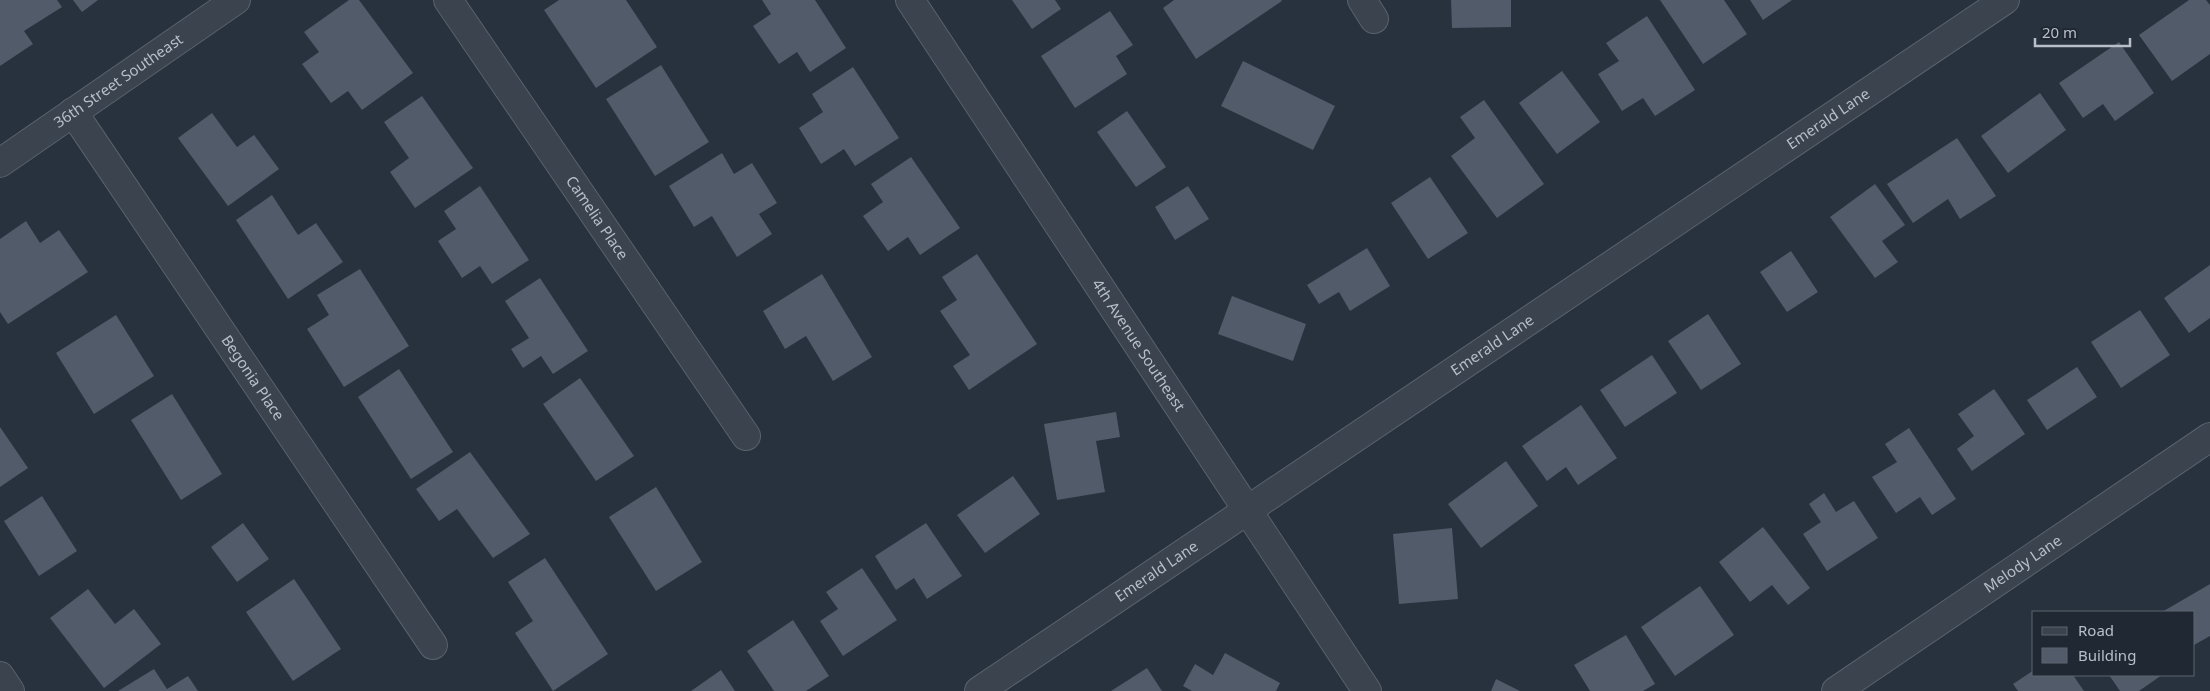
<svg xmlns="http://www.w3.org/2000/svg" width="2210" height="691" font-family="'Noto Sans',sans-serif">
<style>
.building{fill:#515b69}
.lines{fill:none;stroke-linecap:round;stroke-linejoin:round}
.street-casing{stroke:#59626c;stroke-width:30}
.street{stroke:#3b444e;stroke-width:28}
.labels{text-anchor:middle;stroke-width:4;stroke-linejoin:round;paint-order:stroke}
.street-label{font-size:15px;fill:#b8bfc9;stroke:#202933}
</style>
<rect width="100%" height="100%" fill="#27323e"/>
<!-- building -->
<path class="building" d="M0,0h57l5,7 -38,24 9,13 -33,22z
M73,0h25l-16,12z
M349,0h10l54,73 -51,37 -14,-19 -17,12 -29,-39 17,-12 -15,-20z
M559,0h67l31,47 -61,41 -52,-78z
M762,0h53l31,48 -36,24 -13,-20 -18,12 -26,-38 18,-12z
M1012,0h43l6,9 -29,20z
M1174,0h107l1,1 -86,58 -33,-51z
M1451,0h60v27l-59,1z
M1660,0h64l23,34 -44,30z
M1750,0h42l-29,20z
M2189,0h17l4,5v49l-38,27 -33,-46z
M1110,11l23,34 -17,11 11,18 -52,34 -34,-52z
M1647,16l48,74 -40,26 -12,-18 -21,13 -24,-37 21,-13 -13,-18z
M2119,42l35,51 -39,28 -12,-17 -20,14 -24,-35z
M1243,61l92,45 -22,44 -92,-44z
M661,65l48,77 -54,34 -49,-77z
M853,67l46,71 -44,28 -11,-17 -23,15 -22,-36 24,-16 -11,-18z
M1562,71l38,51 -43,32 -38,-51z
M2040,93l26,37 -58,43 -27,-37z
M422,96l51,72 -58,40 -25,-36 19,-14 -25,-36z
M1484,100l60,84 -47,34 -46,-62 24,-18 -15,-21z
M1127,111l39,56 -30,20 -39,-55z
M212,113l25,34 17,-12 25,34 -51,37 -50,-68z
M1957,138l39,58 -36,23 -12,-20 -35,24 -26,-39z
M722,153l12,21 18,-11 25,40 -18,11 13,20 -35,23 -25,-41 -18,11 -25,-41z
M911,157l49,71 -40,27 -12,-18 -20,14 -25,-35 20,-14 -12,-18z
M1430,177l38,56 -40,26 -37,-56z
M1875,184l30,41 -23,16 16,21 -23,16 -45,-61z
M480,186l49,74 -37,24 -12,-18 -18,12 -24,-37 18,-12 -12,-18z
M1188,186l21,33 -34,21 -20,-33z
M272,195l26,40 18,-12 27,39 -55,37 -52,-79z
M26,221l14,22 19,-13 29,42 -80,52 -8,-12v-73z
M1367,248l23,38 -40,25 -11,-19 -20,12 -12,-19z
M1791,251l27,41 -31,20 -27,-40z
M977,254l60,90 -68,46 -16,-24 17,-11 -30,-44 17,-11 -15,-23z
M2210,265v53l-21,15 -25,-35z
M360,269l49,77 -65,41 -37,-58 22,-14 -12,-20z
M822,274l50,83 -39,24 -27,-45 -21,13 -22,-38z
M540,278l48,73 -35,23 -12,-18 -18,12 -12,-19 18,-11 -24,-37z
M1232,296l74,28 -13,37 -75,-27z
M2140,310l30,45 -49,33 -30,-46z
M1708,314l33,50 -40,26 -33,-49z
M116,315l38,61 -60,38 -38,-61z
M1652,355l25,38 -52,34 -25,-37z
M2077,367l20,30 -50,33 -20,-30z
M399,369l54,83 -42,27 -53,-82z
M580,378l54,78 -38,25 -53,-77z
M1994,389l31,45 -53,37 -15,-22 17,-13 -16,-22z
M172,394l50,80 -41,26 -50,-80z
M1581,405l36,53 -39,27 -12,-18 -19,14 -25,-35z
M1116,412l4,25 -24,4 9,51 -48,8 -13,-76z
M0,427l28,41 -28,19z
M1909,428l47,71 -24,16 -12,-18 -24,16 -24,-36 25,-15 -12,-18z
M470,452l60,82 -37,24 -36,-49 -18,12 -23,-32z
M1506,461l32,45 -57,42 -33,-44z
M1013,476l27,38 -55,39 -28,-38z
M656,487l46,75 -46,29 -47,-74z
M1824,493l12,19 18,-11 24,37 -51,33 -24,-37 18,-12 -12,-18z
M42,496l35,55 -38,25 -35,-55z
M243,523l26,36 -32,23 -26,-35z
M926,523l36,53 -35,23 -13,-21 -18,12 -21,-34z
M1763,527l47,61 -22,17 -16,-20 -22,17 -31,-40z
M1452,528l6,71 -59,5 -6,-70z
M545,558l63,96 -55,37 -38,-58 18,-12 -25,-39z
M862,568l35,52 -54,36 -23,-35 18,-12 -12,-17z
M294,579l47,70 -48,32 -47,-69z
M2210,584v52l-16,9v-33h-32z
M1700,586l34,49 -59,41 -34,-49z
M88,589l27,35 19,-15 27,35 -57,44 -54,-70z
M793,620l36,56 -23,15h-32l-27,-40z
M1626,635l29,49 -12,7h-53l-16,-26z
M1225,653l55,30 -4,8h-84l-9,-5 12,-22 18,11z
M1147,668l15,23h-51z
M154,669l13,20 21,-13 10,15h-80z
M721,670l14,21h-44z
M2034,670v5h39l11,16h-66l-5,-7z
M2109,675h53l-23,16h-19z
M1496,679l24,12h-29z"/>
<g class="lines">
<defs>
<g id="street">
<path id="s1" d="M448,0l298,436"/>
<path id="s2" d="M910,0l457,691"/>
<path d="M1362,0l12,19"/>
<path id="s3" d="M73,112l360,533"/>
<path id="s4" d="M0,163l236,-163"/>
<path d="M0,676l10,15"/>
<path id="s5" d="M979,691l1026,-691"/>
<path id="s6" d="M1836,691l374,-254"/>
</g>
</defs>
<!-- street casing -->
<use href="#street" class="street-casing"/>
<!-- street -->
<use href="#street" class="street"/>
</g>
<g class="labels">
<!-- street labels -->
<g class="street-label">
<text dy="5" stroke="none"><textPath href="#s4" startOffset="144">36th Street Southeast</textPath></text>
<text dy="5" stroke="none"><textPath href="#s5" startOffset="1024">Emerald Lane</textPath></text>
<text dy="5" stroke="none"><textPath href="#s1" startOffset="264">Camelia Place</textPath></text>
<text dy="5" stroke="none"><textPath href="#s2" startOffset="414">4th Avenue Southeast</textPath></text>
<text dy="5" stroke="none"><textPath href="#s5" startOffset="619">Emerald Lane</textPath></text>
<text dy="5" stroke="none"><textPath href="#s3" startOffset="321">Begonia Place</textPath></text>
<text dy="5" stroke="none"><textPath href="#s6" startOffset="226">Melody Lane</textPath></text>
<text dy="5" stroke="none"><textPath href="#s5" startOffset="214">Emerald Lane</textPath></text>
</g>
</g>
<!-- legend -->
<rect x="2032" y="611" width="162" height="65" fill="#202933" stroke="#5d656f"/>
<rect x="2042" y="627" width="25" height="8" fill="#3b444e" stroke="#5d656f"/>
<text x="2078" y="636" font-size="15" fill="#b8bfc9">Road</text>
<rect x="2042" y="648" width="25" height="15" fill="#515b69" stroke="#5d656f"/>
<text x="2078" y="661" font-size="15" fill="#b8bfc9">Building</text>
<!-- scale -->
<path d="M2035 38v8h95v-8" fill="none" stroke="#b8bfc9" stroke-width="2.5"/>
<text x="2042" y="38" font-size="15" fill="#b8bfc9" stroke="#202933" stroke-width="4" paint-order="stroke">20 m</text>
</svg>
